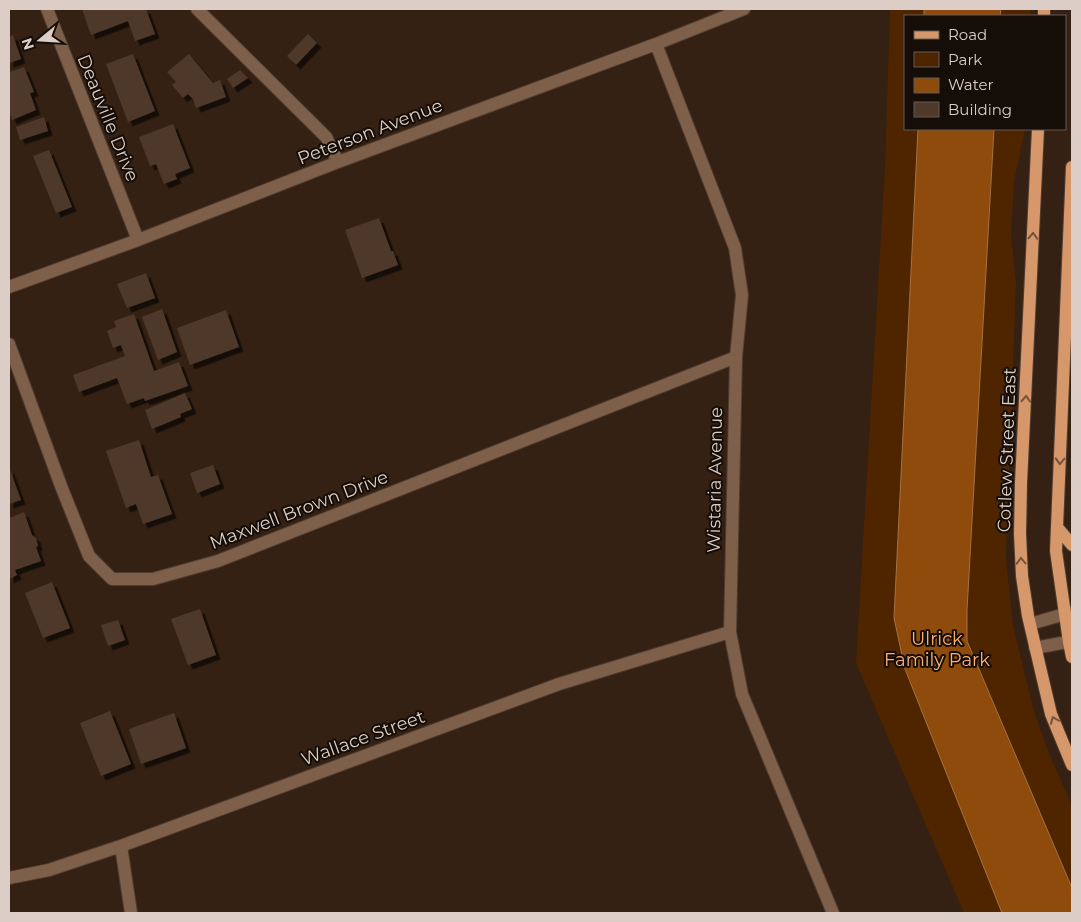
<svg xmlns="http://www.w3.org/2000/svg" width="1081" height="922" font-family="Montserrat,sans-serif">
<style>
.green{fill:#4f2500}
.water{fill:#8e4b0b;stroke:#a57243}
.building{fill:#4e392a;filter:url(#shadow)}
.lines{fill:none;stroke-linecap:round;stroke-linejoin:round}
.minor-casing{stroke:#4f3d30;stroke-width:14}
.major-casing{stroke:#4f3d30;stroke-width:14}
.minor{stroke:#7e5f4a;stroke-width:12}
.major{stroke:#d6986b;stroke-width:12}
.oneway{stroke:#765239}
.labels{text-anchor:middle;stroke-width:4;stroke-linejoin:round;paint-order:stroke}
.street-label{font-size:18px;fill:#dccec6;stroke:#150d07}
.park-label{font-size:18px;fill:#fcb078;stroke:#150d07}
</style>
<defs>
<filter id="shadow"><feDropShadow dx="4.5" dy="4.5" stdDeviation="0" flood-color="#0009"/></filter>
</defs>
<rect width="100%" height="100%" fill="#342113"/>
<!-- green -->
<path class="green" d="M890,9h141l-1,7h-125v113h120l-11,52 -3,55 5,47 -10,275 7,68 20,82 15,43 24,55v107h-108l-108,-250 29,-496z"/>
<!-- water -->
<path class="water" d="M924,9h77l-1,7h-76z
M918,129h76l-27,481v31l105,247v25h-70l-97,-244 -11,-51z"/>
<!-- building -->
<path class="building" d="M82,9h64l9,25 -20,7 -7,-20 -37,14z
M308,34l9,9 -21,22 -9,-9z
M13,35l8,24 -12,4v-26z
M133,54l22,57 -27,11 -22,-58z
M189,54l24,29 7,-3 6,17 -30,11 -3,-9 -5,-5 -5,4 -11,-13 4,-3 -9,-10z
M24,67l10,25 -4,1 6,17 -24,10 -3,-8v-40z
M240,70l8,8 -15,10 -6,-9z
M44,117l4,14 -28,9 -4,-13z
M173,124l17,44 -15,6 2,5 -13,5 -8,-20 -6,2 -11,-29z
M49,150l23,57 -16,6 -23,-57z
M379,218l12,33h2l5,14 -36,13 -17,-48z
M146,273l9,25 -28,10 -10,-24z
M162,309l15,43 -19,8 -16,-43z
M226,310l13,37 -49,18 -13,-37z
M134,314l20,57 25,-9 9,24 -43,15 -1,-3 -17,6 -10,-26 -38,14 -6,-17 52,-19 -4,-11 -8,3 -6,-17 9,-4 -2,-6z
M185,393l7,16 -12,5 1,3 -29,12 -7,-19z
M139,440l12,37 7,-2 14,39 -29,10 -7,-20 -10,4 -20,-57z
M213,465l7,19 -23,9 -7,-20z
M9,467l12,33 -12,4z
M24,512l8,23 4,3 2,8 -2,1 5,14 -26,9 2,5 -8,4v-61z
M52,582l18,46 -27,10 -18,-45z
M200,609l16,46 -28,10 -17,-46z
M118,620l7,20 -17,6 -7,-21z
M110,711l21,53 -30,12 -21,-53z
M174,713l12,35 -45,16 -12,-35z"/>
<g class="lines">
<defs>
<path id="minor" d="M47,9l91,231
M197,9l129,128 12,25
M656,44l79,204 7,47 -6,62 -6,275 12,62 91,219
M9,287l129,-47 200,-78 318,-118 88,-35
M9,344l52,142 28,70 23,23h41l65,-18 518,-204
M1030,624l42,-12
M1035,648l37,-7
M121,846l10,67
M9,878l40,-8 72,-24 438,-162 171,-52"/>
<path id="major" d="M1044,16v-7
M1038,129l-17,354 -1,51 2,42 6,40 23,98 21,51
M1072,167l-16,384 13,91 3,15
M1057,527l15,18"/>
</defs>
<!-- minor casing -->
<use href="#minor" class="minor-casing"/>
<!-- major casing -->
<use href="#major" class="major-casing"/>
<!-- minor -->
<use href="#minor" class="minor"/>
<!-- major -->
<use href="#major" class="major"/>
</g>
<!-- one-way arrows -->
<defs><path id="oneway-chevron" d="M-2-3.5L2.5 0L-2 3.5" fill="none" stroke-width="1.6" stroke-linecap="round" stroke-linejoin="round" transform="scale(1.25)"/></defs>
<g class="oneway">
<use href="#oneway-chevron" transform="translate(1033 236) rotate(-87)"/>
<use href="#oneway-chevron" transform="translate(1026 399) rotate(-87)"/>
<use href="#oneway-chevron" transform="translate(1060 461) rotate(92)"/>
<use href="#oneway-chevron" transform="translate(1021 561) rotate(-92)"/>
<use href="#oneway-chevron" transform="translate(1054 720) rotate(-111)"/>
</g>
<g class="labels">
<!-- street labels -->
<g class="street-label">
<text transform="translate(108 118) rotate(68)" y="6">Deauville Drive</text>
<text transform="translate(370 132) rotate(-21)" y="6">Peterson Avenue</text>
<text transform="translate(1007 450) rotate(-88)" y="6">Cotlew Street East</text>
<text transform="translate(715 480) rotate(-89)" y="6">Wistaria Avenue</text>
<text transform="translate(299 510) rotate(-21)" y="6">Maxwell Brown Drive</text>
<text transform="translate(363 738) rotate(-20)" y="6">Wallace Street</text>
</g>
<!-- park labels -->
<g class="park-label">
<text x="937" y="645">Ulrick<tspan x="937" dy="21">Family Park</tspan></text>
</g>
</g>
<!-- border -->
<rect width="1081" height="922" fill="none" stroke="#dccec6" stroke-width="20"/>
<!-- legend -->
<rect x="904" y="15" width="162" height="115" fill="#150d07" stroke="#655a53"/>
<rect x="914" y="31" width="25" height="8" fill="#d6986b" stroke="#655a53"/>
<text x="948" y="40" font-size="15" fill="#dccec6">Road</text>
<rect x="914" y="52" width="25" height="15" fill="#4f2500" stroke="#655a53"/>
<text x="948" y="65" font-size="15" fill="#dccec6">Park</text>
<rect x="914" y="78" width="25" height="15" fill="#8e4b0b" stroke="#655a53"/>
<text x="948" y="90" font-size="15" fill="#dccec6">Water</text>
<rect x="914" y="102" width="25" height="15" fill="#4e392a" stroke="#655a53"/>
<text x="948" y="115" font-size="15" fill="#dccec6">Building</text>
<!-- north arrow -->
<g transform="translate(40 40) rotate(252)" stroke="#150d07" stroke-width="4" paint-order="stroke">
<path d="M0-4L9 19L0 12L-9 19Z" fill="#dccec6"/>
<text y="-8" font-size="14" font-weight="bold" text-anchor="middle" fill="#dccec6">N</text>
</g>
</svg>
